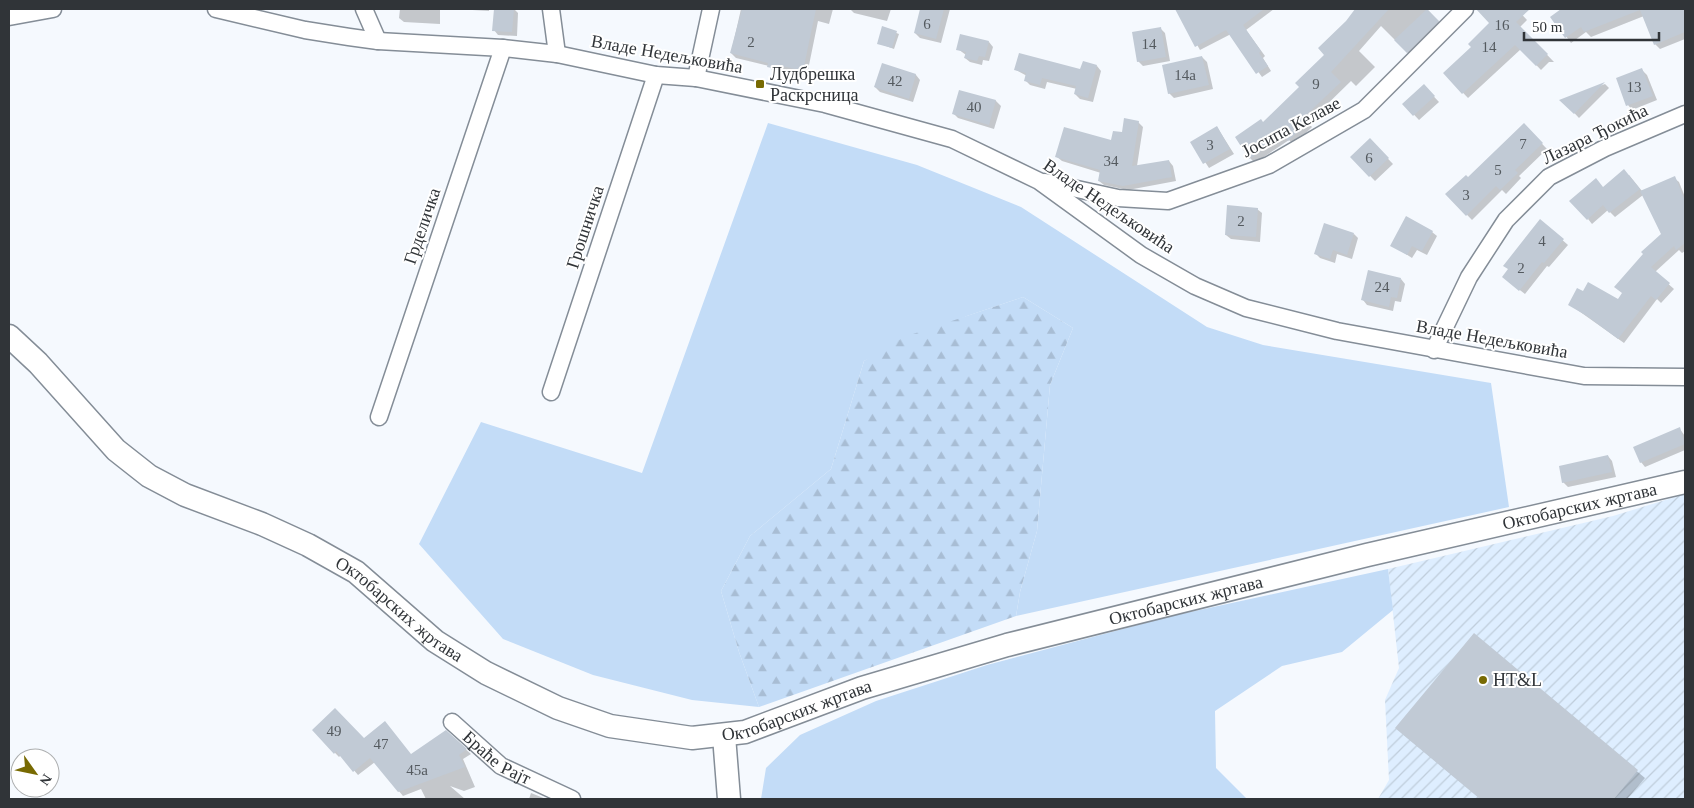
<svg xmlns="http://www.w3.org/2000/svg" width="1694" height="808" font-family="'Times New Roman',serif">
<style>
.industrial{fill:url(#industrial-furrows)}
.grass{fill:#c3dcf7}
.forest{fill:url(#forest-firs)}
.shadow{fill:#0003}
.building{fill:#c1cad5}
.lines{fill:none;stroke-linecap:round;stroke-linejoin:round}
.street-casing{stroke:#848d97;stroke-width:19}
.secondary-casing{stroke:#848d97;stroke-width:25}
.street{stroke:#fff;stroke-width:16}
.secondary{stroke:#fff;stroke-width:22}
.poi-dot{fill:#786a02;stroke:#fff;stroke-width:2}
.labels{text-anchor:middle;stroke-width:4;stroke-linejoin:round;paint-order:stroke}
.number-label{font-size:15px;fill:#545a5f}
.street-label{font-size:18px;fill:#303438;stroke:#fff}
.poi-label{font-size:18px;fill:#303438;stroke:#fff;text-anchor:start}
</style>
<defs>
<pattern id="industrial-furrows" width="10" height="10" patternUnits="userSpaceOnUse" patternTransform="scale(1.25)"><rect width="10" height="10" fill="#deeeff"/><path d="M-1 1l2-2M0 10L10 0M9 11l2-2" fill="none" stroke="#bfcddb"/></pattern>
<pattern id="forest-firs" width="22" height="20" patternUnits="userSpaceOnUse" patternTransform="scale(1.25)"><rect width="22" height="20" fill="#c3dcf7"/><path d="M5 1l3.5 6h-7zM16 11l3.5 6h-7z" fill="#a8bdd4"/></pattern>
</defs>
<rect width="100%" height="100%" fill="#f5f9fe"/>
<!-- industrial -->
<path class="industrial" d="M1685,494v305h-307l11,-19 -4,-80 14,-32 -11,-99 225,-53z"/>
<!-- grass -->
<path class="grass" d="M768,123l149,42 104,42 186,120 56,18 228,38 18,124 -493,109 4,-24 17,-61 13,-146 23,-57 -50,-31 -56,19 -103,45 -33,108 -81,67 -29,55 18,61 20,55 -67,-7 -99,-25 -90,-36 -84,-95 62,-122 161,51z
M1388,569l5,41 -51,42 -60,14 -67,45 1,57 31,31h-486l5,-31 34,-33 76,-34 111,-36 185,-49z"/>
<!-- forest -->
<path class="forest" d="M1023,297l50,31 -23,57 -13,146 -17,61 -4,24 -257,91 -20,-55 -18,-61 29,-55 81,-67 33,-108 40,-24z"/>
<!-- shadow -->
<path class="shadow" d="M400,9h40v15l-36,-2 -5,-4z
M471,9h18v2l-17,-1z
M495,9h19l4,4 -1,23 -19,-1 -4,-5z
M741,9h92l-4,15 -11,-3 -11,54 -21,-5v4l-13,-3 -4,-5 -33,-8 -5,-5z
M850,9h41l-4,12 -33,-8z
M921,9h29l-9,34 -21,-5 -5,-5z
M1177,9h30l2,2 3,-2h62l-28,21 19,26 -2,2 8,13 -9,6 -31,-43 -31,16z
M1358,9h69l16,17 -31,31 -31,-31 -22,25 16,16 -19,19 -5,-5 -43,42 4,4 -18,18 -5,-5 -34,23 -5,-5 14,-35 37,-36z
M1487,9h30l10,11 -7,7 34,35h-5l-8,8 -20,-21 -53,49 -24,-25 29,-26 18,-24 -9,-9z
M1564,9h121v30l-25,10 -5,-5 -11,-28 -53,21 -5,-5 -15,11 -19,-26z
M883,28l16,6 -5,15 -16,-6z
M1160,28l5,5 5,28 -27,5 -5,-5z
M989,42l4,5 -4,14 -6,-1 -1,5 -12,-3 -5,-4 1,-3 -8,-6z
M1202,57l5,5 6,27 -39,9 -5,-5z
M883,65l33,10 4,5 -7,22 -33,-10 -5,-5z
M1097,66l4,5 -8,31 -13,-3 -5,-5 2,-5 -30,-7 -2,7 -15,-4 -4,-4 1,-5 -11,-6 65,1z
M1642,70l5,5 10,25 -25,10 -4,-5z
M1605,84l4,4 -30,30 -17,-18z
M1424,86l15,16 -20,18 -15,-16z
M960,91l36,10 5,5 -7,23 -36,-11 -4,-4z
M1138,122l5,5 -6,39 32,-5 4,5 3,15 -48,9 -24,-5 -5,-4 2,-8 -39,-12 -5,-4 55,-15z
M1524,125l23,24 -28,27 2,2 -15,16 -4,-4 -30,30 -25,-26 21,-15z
M1217,127l17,27 -25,14 -17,-26z
M1370,140l23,24 -18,17 -23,-24z
M1629,175l13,16 32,-13 5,4 6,15v54l-3,2 -3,-3 -24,22 19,17 -13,14 -4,-4 -33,44 -55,-39 15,-11 34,7 44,-65 -19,-40 -28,22 -7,-7 -16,14 -4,-5 16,-31z
M1257,209l5,4 -2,29 -29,-3 -5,-4z
M1541,221l27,24 -19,22 -2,-1 -22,28 -17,-13z
M1432,232l5,4 -10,19 -10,-5 -5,8 -20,-13z
M1354,234l4,4 -6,21 -15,-5 -2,9 -15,-5 -5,-5z
M1401,279l4,5 -4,18 -6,-1 -2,10 -26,-6 -4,-5z
M1679,428l6,8v14l-40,17 -4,-5z
M1608,456l4,5 4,16 -48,10 -5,-5z
M1474,635l171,143 -18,21h-146l-77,-64z
M313,730l51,10 47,15 35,-23 25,22 -8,5 12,28 -11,4 -14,-5 15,13h-39l-5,-10 -18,7 -28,-34 -17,13 -17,-20 -2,2z
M531,793l15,6h-17z"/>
<!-- building -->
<path class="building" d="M494,9h20l-2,23 -20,-1z
M742,9h74l-13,62 -21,-5 -1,4 -14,-3 1,-4 -38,-10z
M920,9h24l-8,30 -22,-6z
M1175,9h89l-21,16 18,26 -2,2 9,13 -12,8 -30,-44 -31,17z
M1355,9h34l-58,63 10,10 -37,35 5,4 -21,20 -4,-5 -35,23 -14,-22 26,-18 2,3 36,-35 -4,-4 29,-28 -6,-7 28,-27z
M1427,9l12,12 -32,32 -13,-13z
M1476,9h54l-14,13 32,32 -12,12 -21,-21 -53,49 -19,-21 28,-26 -3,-3 21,-21z
M1561,9h124v23l-31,13 -14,-35 -56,22 -3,-5 -16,11 -15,-21z
M882,26l15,5 -5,17 -15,-4z
M1161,27l5,30 -29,5 -5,-30z
M960,34l29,7 -4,16 -6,-1 -2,5 -13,-3 2,-6 -10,-2z
M1019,53l61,16 3,-8 14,4 -9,33 -14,-4 2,-8 -34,-8 -2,7 -16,-4 2,-8 -12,-3z
M1202,56l7,29 -41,9 -6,-29z
M882,63l34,11 -7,25 -35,-12z
M1642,68l11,28 -27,10 -10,-28z
M1605,82l-31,32 -15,-14z
M1424,84l11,12 -22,20 -11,-12z
M959,90l37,10 -7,25 -37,-11z
M1124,118l15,3 -7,45 37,-6 3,17 -49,9 -25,-5 2,-11 -45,-13 9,-30 47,13 2,-9 9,1z
M1524,123l19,20 -28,27 3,3 -18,17 -4,-4 -30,30 -21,-22 21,-19 2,2z
M1217,126l13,23 -27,15 -13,-22z
M1370,138l19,20 -20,19 -19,-20z
M1624,169l16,20 -31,24 -6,-8 -16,15 -18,-19 27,-23 7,9z
M1675,176l10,25v42l-9,7 -2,-4 -23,21 19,16 -14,17 -5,-4 -33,43 -31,-23 -19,-11 9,-17 6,3 5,-9 30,17 4,-6 -8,-6 29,-33 -2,-2 20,-18 -21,-43z
M1227,205l31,3 -2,29 -31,-2z
M1406,216l27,15 -11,20 -10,-5 -5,9 -17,-9z
M1540,219l24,20 -20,24 -2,-1 -23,29 -17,-14 6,-8 -5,-3z
M1324,223l30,10 -7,22 -14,-5 -3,9 -16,-5z
M1368,270l33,8 -4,20 -6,-1 -2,10 -28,-7z
M1680,427l5,17 -45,19 -7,-16z
M1608,455l4,17 -50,11 -3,-17z
M1474,633l164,137 -24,29h-134l-85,-71z
M335,708l29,30 21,-17 26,33 35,-24 21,19 -8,6 6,12 -67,25 -28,-34 -17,14 -17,-21 -2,3 -22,-24z"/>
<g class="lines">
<defs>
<g id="street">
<path d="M216,9l89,21 44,7 29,4 125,7 54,6 99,21 40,3 129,26 127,35 87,42 102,74 54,31 51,22 91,23 247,45 101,1"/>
<path d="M364,9l14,32"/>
<path d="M551,9l6,45"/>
<path d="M9,17l44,-8"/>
<path d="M696,78l15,-69"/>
<path d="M1045,182l73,16 50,3 101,-36 95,-55 101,-101"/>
<path d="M1434,350l35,-73 37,-57 43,-43 56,-29 80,-34"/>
<path d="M551,392l105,-317"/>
<path d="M379,417l124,-369"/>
<path id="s1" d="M452,722l49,44 71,33"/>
</g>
<g id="secondary">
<path id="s2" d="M9,336l29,27 78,87 33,26 36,19 77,29 46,21 48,27 79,69 51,32 72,35 52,18 82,12 53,-6 117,-44 145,-43 360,-90 318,-73"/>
<path d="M724,736l5,63"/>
</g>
</defs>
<!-- street casing -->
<use href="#street" class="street-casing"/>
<!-- secondary casing -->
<use href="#secondary" class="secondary-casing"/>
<!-- street -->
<use href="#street" class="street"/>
<!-- secondary -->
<use href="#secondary" class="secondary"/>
</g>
<!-- markers -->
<g class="poi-dot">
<rect x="755" y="79" width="10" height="10" rx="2.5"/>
<circle cx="1483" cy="680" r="5"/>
</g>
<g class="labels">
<!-- number labels -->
<g class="number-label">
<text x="927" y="29">6</text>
<text x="1502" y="30">16</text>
<text x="751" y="47">2</text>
<text x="1149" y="49">14</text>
<text x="1489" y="52">14</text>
<text x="1185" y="80">14a</text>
<text x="895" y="86">42</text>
<text x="1316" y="89">9</text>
<text x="1634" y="92">13</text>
<text x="974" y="112">40</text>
<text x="1523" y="149">7</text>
<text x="1210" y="150">3</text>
<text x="1369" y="163">6</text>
<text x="1111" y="166">34</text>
<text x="1498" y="175">5</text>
<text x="1466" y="200">3</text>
<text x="1241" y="226">2</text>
<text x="1542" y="246">4</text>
<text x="1521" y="273">2</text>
<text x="1382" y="292">24</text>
<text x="334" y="736">49</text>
<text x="381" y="749">47</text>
<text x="417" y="775">45a</text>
</g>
<!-- street labels -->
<g class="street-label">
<text transform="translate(667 54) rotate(10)" y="6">Владе Недељковића</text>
<text transform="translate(1291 127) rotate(-28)" y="6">Јосипа Келаве</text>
<text transform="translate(1595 134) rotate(-26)" y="6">Лазара Ђокића</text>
<text transform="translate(1109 206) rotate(34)" y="6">Владе Недељковића</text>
<text transform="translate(422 226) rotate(-71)" y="6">Грделичка</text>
<text transform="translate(585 227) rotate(-72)" y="6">Грошничка</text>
<text transform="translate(1492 339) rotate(10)" y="6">Владе Недељковића</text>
<text dy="6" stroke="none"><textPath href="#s2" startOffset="1729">Октобарских жртава</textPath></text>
<text dy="6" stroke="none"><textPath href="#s2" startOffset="1324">Октобарских жртава</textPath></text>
<text dy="6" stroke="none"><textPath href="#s2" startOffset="484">Октобарских жртава</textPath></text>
<text dy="6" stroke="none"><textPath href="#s2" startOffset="919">Октобарских жртава</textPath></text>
<text dy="6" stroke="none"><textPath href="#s1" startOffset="58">Браће Рајт</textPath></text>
</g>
<!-- poi labels -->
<g class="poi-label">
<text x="770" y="80">Лудбрешка<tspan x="770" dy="21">Раскрсница</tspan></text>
<text x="1493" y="686">HT&amp;L</text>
</g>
</g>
<!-- border -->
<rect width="1694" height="808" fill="none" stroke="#303438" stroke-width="20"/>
<!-- north arrow -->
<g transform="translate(35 773) rotate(123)"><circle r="24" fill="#ffffff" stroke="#acaeaf"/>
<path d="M0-4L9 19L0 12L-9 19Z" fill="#786a02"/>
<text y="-8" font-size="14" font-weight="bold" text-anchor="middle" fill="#303438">N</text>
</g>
<!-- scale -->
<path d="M1524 32v8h135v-8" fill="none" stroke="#303438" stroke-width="2.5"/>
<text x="1532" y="32" font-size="15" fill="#303438" stroke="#ffffff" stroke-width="4" paint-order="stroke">50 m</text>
</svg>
